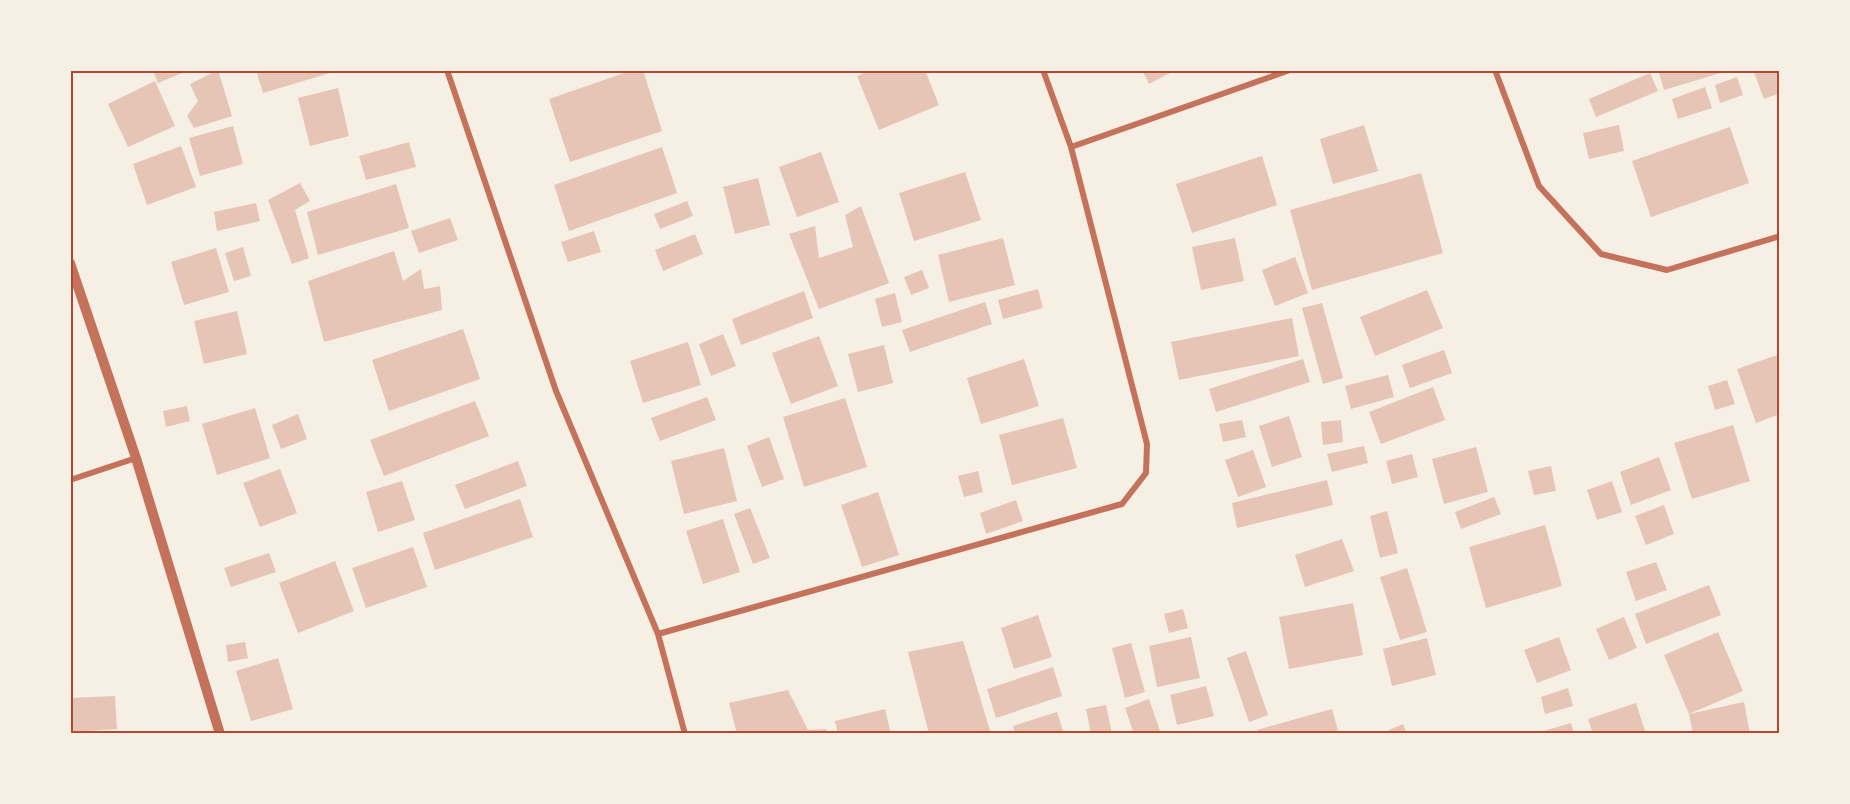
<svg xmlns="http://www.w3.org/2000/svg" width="1850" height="804" font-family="Lora,serif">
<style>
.building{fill:#e6c5b7}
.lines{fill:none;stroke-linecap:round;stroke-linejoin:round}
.minor{stroke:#c5725c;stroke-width:6}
.tertiary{stroke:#c5725c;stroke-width:10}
.neatline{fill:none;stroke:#b5482f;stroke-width:2}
</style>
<rect width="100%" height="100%" fill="#f6efe4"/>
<!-- building -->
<path class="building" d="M218,70l14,46 -38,12 -7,-12 11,-15 -8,-17z
M256,70h74v3l-67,20z
M633,70h10l19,61 -92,31 -21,-63z
M872,70h53l14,35 -60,25 -22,-54z
M1142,70h27l1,3 -21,11z
M1658,70h69v1l-63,19z
M1753,70h27v23l-16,6z
M153,71h34l-29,12z
M1650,73l8,18 -62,26 -7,-18z
M1737,77l6,18 -23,8 -5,-18z
M155,81l20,45 -47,21 -20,-43z
M1705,87l7,21 -34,11 -6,-20z
M338,88l11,48 -39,10 -12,-48z
M1364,125l14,46 -45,13 -13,-45z
M1619,125l5,26 -35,8 -6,-26z
M233,126l10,38 -43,12 -11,-38z
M1730,127l19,56 -98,34 -19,-56z
M409,142l7,25 -50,13 -7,-24z
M181,146l15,41 -49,18 -14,-41z
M662,147l15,46 -108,38 -15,-46z
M821,152l18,50 -42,15 -18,-50z
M1262,156l15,49 -85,28 -16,-49z
M965,172l16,48 -67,21 -15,-48z
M1421,173l22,80 -131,37 -22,-80z
M758,178l12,47 -35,9 -12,-47z
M300,183l10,18 -15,9 14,48 -17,6 -24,-64z
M396,184l13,44 -91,27 -11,-43z
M687,201l6,15 -33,13 -6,-15z
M256,203l4,18 -43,10 -3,-19z
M861,206l28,77 -70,26 -30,-75 26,-8 4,32 34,-11 -8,-32z
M450,218l8,22 -39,13 -8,-22z
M594,231l7,21 -33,10 -7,-20z
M695,234l8,20 -40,17 -8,-21z
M1003,238l12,47 -66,17 -11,-47z
M1235,238l9,43 -43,9 -9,-43z
M243,247l8,29 -17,5 -9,-28z
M216,248l13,44 -45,13 -13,-43z
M394,251l9,30 18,-12 3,20 16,-3 2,24 -118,32 -16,-61z
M1295,257l13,36 -33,13 -13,-36z
M922,270l7,18 -18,7 -7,-18z
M1038,289l5,19 -40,11 -5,-19z
M1427,290l16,38 -68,28 -15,-39z
M804,291l9,27 -72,27 -9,-26z
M895,293l7,29 -20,5 -7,-28z
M985,302l7,22 -82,28 -8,-22z
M1322,303l21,75 -20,6 -21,-76z
M237,311l10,43 -43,10 -10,-43z
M1292,318l7,38 -120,24 -8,-38z
M463,329l17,50 -91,32 -17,-51z
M723,334l13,32 -25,10 -12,-32z
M819,336l19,50 -47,18 -19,-51z
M688,342l13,43 -58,18 -13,-42z
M884,345l9,38 -35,9 -10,-38z
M1444,350l8,23 -42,15 -8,-23z
M1780,354v60l-24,9 -19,-54z
M1024,359l15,47 -58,18 -14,-46z
M1303,359l7,23 -94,30 -7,-23z
M1388,375l6,22 -43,12 -6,-23z
M1727,380l8,24 -20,6 -7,-24z
M1433,387l12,33 -64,24 -12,-32z
M707,397l9,23 -56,21 -9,-23z
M845,398l22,69 -63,20 -21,-70z
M475,401l14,35 -105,40 -14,-36z
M187,406l3,15 -24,6 -3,-16z
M255,408l15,50 -53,17 -15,-51z
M298,414l9,25 -26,10 -9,-24z
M1289,416l13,41 -30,10 -13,-41z
M1063,418l14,50 -65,17 -13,-50z
M1242,420l4,17 -23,5 -4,-18z
M1341,420l2,22 -20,3 -2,-23z
M1733,425l17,56 -58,18 -18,-56z
M769,437l15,42 -22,8 -15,-41z
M1364,446l4,17 -36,9 -5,-18z
M1476,447l12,45 -44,12 -12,-45z
M724,448l13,53 -53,13 -13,-53z
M1253,450l13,37 -28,10 -13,-37z
M1412,454l6,23 -26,7 -6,-23z
M1659,457l12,33 -40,15 -11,-33z
M518,461l9,25 -62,23 -10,-24z
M1551,466l5,25 -22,4 -6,-24z
M280,469l17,44 -37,14 -17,-44z
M978,471l5,21 -19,5 -6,-21z
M1327,480l6,25 -96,23 -5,-25z
M402,481l13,39 -37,12 -12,-40z
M1612,481l10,31 -25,8 -10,-30z
M878,492l21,63 -37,12 -21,-62z
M1494,497l7,17 -40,15 -6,-17z
M520,499l13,38 -98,33 -12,-37z
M1016,500l7,21 -37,13 -6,-21z
M1664,505l10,29 -28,11 -11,-29z
M750,508l20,50 -17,6 -19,-50z
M1387,511l11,42 -18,5 -10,-42z
M723,519l17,53 -37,12 -17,-53z
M1545,525l17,61 -76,22 -17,-61z
M1342,539l12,32 -49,16 -10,-32z
M413,547l14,40 -61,21 -14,-40z
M269,553l7,19 -45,15 -7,-19z
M335,561l19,50 -56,22 -19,-50z
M1656,562l11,28 -31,11 -10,-29z
M1407,568l20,64 -27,8 -20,-63z
M1709,585l12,30 -75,29 -11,-30z
M1353,603l10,52 -74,14 -10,-52z
M1183,609l5,19 -19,5 -5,-19z
M1038,615l14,42 -38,12 -13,-41z
M1624,617l13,31 -28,12 -13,-31z
M1718,632l25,59 -54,23 -25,-59z
M1191,637l9,41 -43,9 -8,-41z
M1559,637l12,33 -34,13 -13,-33z
M1427,638l9,37 -44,11 -9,-37z
M963,641l28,93h-62l-21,-82z
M245,642l3,16 -20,4 -2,-17z
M1131,643l14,49 -20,6 -13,-50z
M1246,651l22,64 -19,7 -22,-64z
M278,658l15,51 -42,12 -15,-50z
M1053,667l9,29 -66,22 -9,-29z
M1206,686l8,30 -37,9 -7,-30z
M1568,688l5,18 -28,8 -4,-17z
M788,690l20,40 18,-1 1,5h-90l-8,-31z
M115,696l2,33 -47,3v-34z
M1149,699l12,35h-27l-9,-26z
M1744,702l6,32h-57l-4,-20z
M1636,703l10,31h-53l-5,-15z
M1106,705l6,29h-21l-5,-25z
M885,709l6,25h-53l-3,-13z
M1332,709l6,21 -14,4h-66l-1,-4z
M1057,712l7,22h-49l-2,-8z
M1571,723l3,11h-37v-1z
M1403,724l4,10h-19l-1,-3z"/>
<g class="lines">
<!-- minor -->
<path class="minor" d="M447,70l109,321 102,243 27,100
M1495,70l44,116 62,68 66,16 113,-34
M1071,147l219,-77
M70,480l66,-22
M658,634l464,-130 24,-31 1,-29 -76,-297 -28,-77"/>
<!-- tertiary -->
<path class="tertiary" d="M70,263l66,195 84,276"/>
</g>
<!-- border -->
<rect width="1850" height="804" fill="none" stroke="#f6efe4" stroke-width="144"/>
<rect x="72" y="72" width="1706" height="660" class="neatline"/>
</svg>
